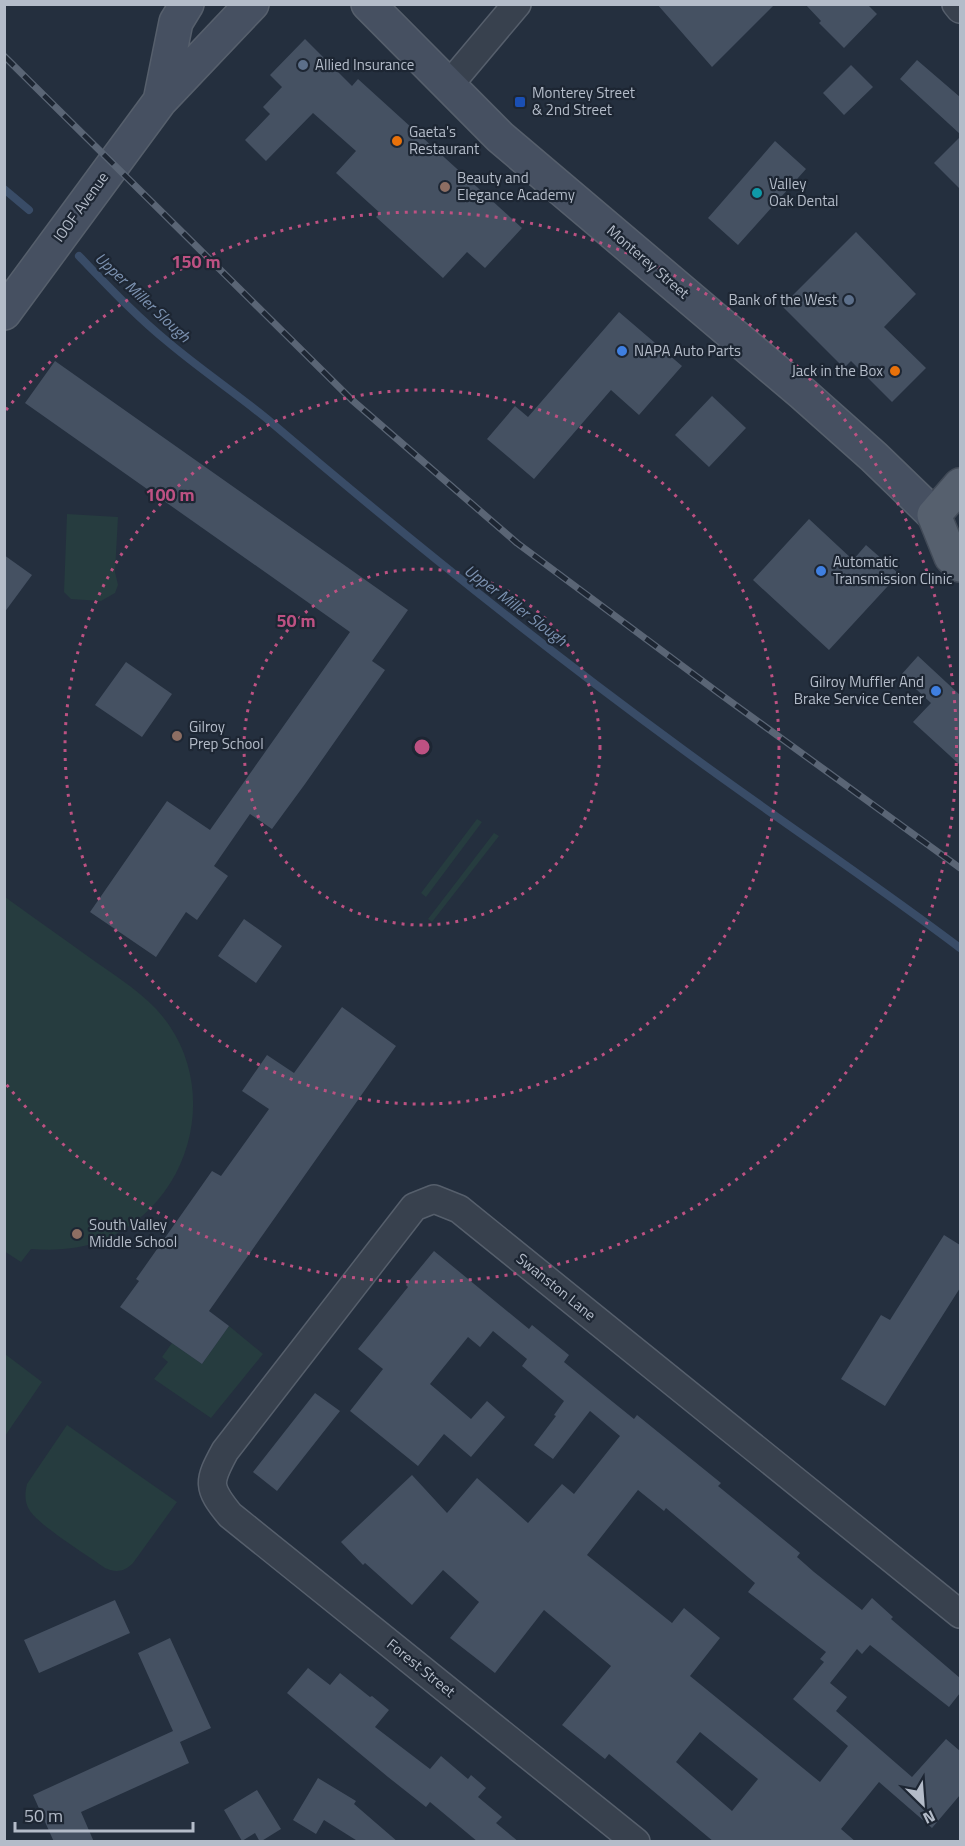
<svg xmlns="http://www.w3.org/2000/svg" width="965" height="1846" font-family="'Titillium Web',sans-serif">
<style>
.green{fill:#263c3f}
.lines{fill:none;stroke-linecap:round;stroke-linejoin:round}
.stream{stroke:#394c67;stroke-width:8}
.building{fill:#455162;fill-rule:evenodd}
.street-casing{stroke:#565f6c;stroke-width:30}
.secondary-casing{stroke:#565f6c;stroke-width:36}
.primary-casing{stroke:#414a57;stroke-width:36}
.street{stroke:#38414e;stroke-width:27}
.secondary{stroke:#465061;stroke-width:33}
.primary{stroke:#56606e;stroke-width:33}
.rail-casing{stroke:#5a6575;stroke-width:7}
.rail{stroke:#1d2633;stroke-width:4.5;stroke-dasharray:14;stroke-linecap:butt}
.ring{fill:none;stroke:#bd5182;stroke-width:3;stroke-dasharray:3 6}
.service-dot{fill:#5c6f8a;stroke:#1d2633;stroke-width:2}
.transit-dot{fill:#1a4fb4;stroke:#1d2633;stroke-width:2}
.food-dot{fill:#e8710a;stroke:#1d2633;stroke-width:2}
.education-dot{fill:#8d6e63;stroke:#1d2633;stroke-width:2}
.culture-dot{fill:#0f9aa8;stroke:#1d2633;stroke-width:2}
.shop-dot{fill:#3f7fe0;stroke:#1d2633;stroke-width:2}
.labels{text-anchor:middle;stroke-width:4.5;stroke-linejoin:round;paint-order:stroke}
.poi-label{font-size:15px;fill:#b4bcc9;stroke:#1d2633;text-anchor:start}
.street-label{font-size:15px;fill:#b4bcc9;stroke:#1d2633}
.water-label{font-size:16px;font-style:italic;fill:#7c92b1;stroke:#1d2633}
.centre{fill:#bd5182;stroke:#1d2633;stroke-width:3}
.ring-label{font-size:18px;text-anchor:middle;font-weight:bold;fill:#bd5182;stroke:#1d2633;stroke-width:4.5;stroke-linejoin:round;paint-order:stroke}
</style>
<rect width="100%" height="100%" fill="#242f3e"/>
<!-- green -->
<path class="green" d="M67,514l51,3 -3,55 3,13 -3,8 -14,8 -30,-2 -7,-7z
M477,819l5,3 -56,75 -5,-4z
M494,833l5,3 -67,86 -4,-3z
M5,897c29,21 59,42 88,63 27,19 57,37 76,65 50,73 19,178 -63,214 -24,10 -49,12 -75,10l-10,13 -17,-11z
M229,1326l34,28 -52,64 -57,-39 14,-17 -6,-5 10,-14 30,21z
M5,1354l37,28 -37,54z
M67,1425l110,77 -44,61c-9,9 -17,10 -28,5 -18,-13 -65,-42 -75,-57 -6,-9 -5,-18 -3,-27z"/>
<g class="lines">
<!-- stream -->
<path class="stream" d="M4,189l25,21
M79,256c29,30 57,60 89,86 32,27 66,50 98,76 136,116 275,228 419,333 91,67 185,129 275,197"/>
</g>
<!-- building -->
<path class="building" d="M657,4h118l-63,63z
M805,4h62l10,10 -33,34 -25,-25 2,-2z
M305,39l47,47 6,-7 164,149 -37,40 -18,-16 -24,26 -67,-61 4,-4 -44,-40 20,-22 -43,-38 -47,48 -21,-21 25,-26 -7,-7 19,-20 -12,-12z
M917,60l43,37v37l-60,-55z
M851,65l22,22 -29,28 -21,-22z
M960,137v52l-26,-26z
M775,141l31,28 -68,76 -30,-27z
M856,232l60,62 -32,33 42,41 -34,34 -41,-41 -7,7 -62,-62z
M619,312l63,54 -43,49 -28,-25 -77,89 -47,-40 28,-33 13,11z
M55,361l353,249 -36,51 13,9 -80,114 -33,45 -22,-15 -36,52 14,10 -31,44 -11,-8 -30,45 -66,-45 77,-111 43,29 140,-198 -325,-229z
M712,396l34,32 -37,39 -34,-32z
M809,519l44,41 13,-15 33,29 -70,76 -76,-70z
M4,555l28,20 -28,38z
M918,656l42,39v70l-47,-43 18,-19 -30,-28z
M126,662l46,32 -30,43 -47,-32z
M244,919l38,27 -26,37 -38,-27z
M342,1007l54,39 -187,265 20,15 -27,38 -82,-57 19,-26 -3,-2 76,-108 9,5 48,-67 -27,-18 25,-36 27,18z
M944,1235l16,10v43l-75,118 -44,-27 40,-64 9,5z
M434,1251l95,78 3,-4 37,30 -5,7 39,32 31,25 3,-4 84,68 -3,3 82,67 -3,4 17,15 48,38 10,-12 21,19 -2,2 69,59v15l-11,14 -79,-62 -8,9 -5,-5 -27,34 17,14 -11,14 76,66 34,-38 14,12v44l-28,33 -53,-46 -38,47 15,13h-142l-105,-88 -4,5 -43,-34 49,-59 -67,-56 -49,63 -45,-35 29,-36 -36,-32 -31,35 -47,-42 -2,2 -22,-23 71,-67 35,38 30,-35 51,45 34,-39 12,10 46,-58 -30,-25 -37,48 -19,-14 22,-29 -2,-1 10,-14 -42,-35 5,-7 -34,-28 -13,16 -12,-10 -38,47 41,35 16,-18 18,16 -34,40 -27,-23 -26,32 -68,-55 33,-42 -25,-20 50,-62 -2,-2zM638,1490l26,21 2,-3 89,75 -7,9 78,60 -6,7 4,3 -31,37 55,47 -28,36 -130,-106 30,-38 -36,-30 -12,15 -85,-68zM700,1732l58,47 -26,32 -56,-49z
M315,1393l25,18 -63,80 -24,-19z
M115,1600l15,33 -91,40 -15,-33z
M170,1638l41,90 -31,14 9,21 -108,49 13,30h-40l-21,-47 140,-64 -35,-78z
M308,1668l22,17 10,-12 30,24 2,-1 17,14 -14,17 55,42 11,-13 27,23 3,-4 15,13 -8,9 24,20 -6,6 23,19h-41l-48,-40 -4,5 -38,-30 -101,-84z
M318,1778l38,23 -2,3 44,38h-39l-35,-22 -8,14 -23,-14z
M257,1790l24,39 -21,13 -5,-9 -13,8 -18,-31z"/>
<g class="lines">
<defs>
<path id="street" d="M956,4l4,5
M449,85l68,-81
M636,1842l-406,-327c-23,-28 -22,-33 -5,-64l189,-244 20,-8 25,10 501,405"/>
<path id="secondary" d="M368,4l132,133 302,256 72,64 60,58
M160,101l16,-79 11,-18
M4,313l156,-212 92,-97"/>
<path id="primary" d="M934,515l17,42 9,8
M934,515l26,-30"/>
</defs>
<!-- street casing -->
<use href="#street" class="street-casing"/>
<!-- secondary casing -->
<use href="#secondary" class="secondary-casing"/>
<!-- primary casing -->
<use href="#primary" class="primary-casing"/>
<!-- street -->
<use href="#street" class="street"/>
<!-- secondary -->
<use href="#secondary" class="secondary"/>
<!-- primary -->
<use href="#primary" class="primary"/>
<defs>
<path id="rail" d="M4,56l348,344 165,143 199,148 244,177"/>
</defs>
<!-- rail casing -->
<use href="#rail" class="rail-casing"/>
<!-- rail -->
<use href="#rail" class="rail"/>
</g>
<!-- distance rings -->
<g class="ring">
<circle cx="422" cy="747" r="178"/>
<circle cx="422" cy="747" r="357"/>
<path d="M6 410A535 535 0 1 1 6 1084"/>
</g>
<!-- markers -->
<g class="service-dot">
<circle cx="303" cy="65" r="6"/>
<circle cx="849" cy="300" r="6"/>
</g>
<rect class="transit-dot" x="514" y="96" width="12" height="12" rx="3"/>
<g class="food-dot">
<circle cx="397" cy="141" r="6"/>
<circle cx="895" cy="371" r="6"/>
</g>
<g class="education-dot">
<circle cx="445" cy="187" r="6"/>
<circle cx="177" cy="736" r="6"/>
<circle cx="77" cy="1234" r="6"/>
</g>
<circle class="culture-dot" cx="757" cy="193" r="6"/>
<g class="shop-dot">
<circle cx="622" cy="351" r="6"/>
<circle cx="821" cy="571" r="6"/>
<circle cx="936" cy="691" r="6"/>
</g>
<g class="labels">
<!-- poi labels -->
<g class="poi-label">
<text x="315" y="70">Allied Insurance</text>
<text x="532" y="98">Monterey Street<tspan x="532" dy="17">&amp; 2nd Street</tspan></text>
<text x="409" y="137">Gaeta's<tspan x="409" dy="17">Restaurant</tspan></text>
<text x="457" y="183">Beauty and<tspan x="457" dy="17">Elegance Academy</tspan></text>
<text x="769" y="189">Valley<tspan x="769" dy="17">Oak Dental</tspan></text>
<text x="837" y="305" text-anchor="end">Bank of the West</text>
<text x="634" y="356">NAPA Auto Parts</text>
<text x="883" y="376" text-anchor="end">Jack in the Box</text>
<text x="833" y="567">Automatic<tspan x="833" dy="17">Transmission Clinic</tspan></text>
<text x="924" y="687" text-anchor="end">Gilroy Muffler And<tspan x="924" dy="17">Brake Service Center</tspan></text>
<text x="189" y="732">Gilroy<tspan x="189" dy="17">Prep School</tspan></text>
<text x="89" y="1230">South Valley<tspan x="89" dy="17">Middle School</tspan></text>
</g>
<!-- street labels -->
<g class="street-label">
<text transform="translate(81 207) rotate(-54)" y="5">IOOF Avenue</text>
<text transform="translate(648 262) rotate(41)" y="5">Monterey Street</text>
<text transform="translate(556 1287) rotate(39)" y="5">Swanston Lane</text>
<text transform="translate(421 1668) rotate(39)" y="5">Forest Street</text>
</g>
<!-- water labels -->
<g class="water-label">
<text transform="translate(143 297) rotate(43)" y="6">Upper Miller Slough</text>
<text transform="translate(516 605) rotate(37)" y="6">Upper Miller Slough</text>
</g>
</g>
<circle cx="422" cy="747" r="9" class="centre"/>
<g class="ring-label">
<text x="196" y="268">150 m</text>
<text x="170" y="501">100 m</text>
<text x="296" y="627">50 m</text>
</g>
<!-- border -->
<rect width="965" height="1846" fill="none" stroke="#b4bcc9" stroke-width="12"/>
<!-- north arrow -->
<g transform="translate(923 1804) rotate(155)" stroke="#1d2633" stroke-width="4.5" paint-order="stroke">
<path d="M0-4.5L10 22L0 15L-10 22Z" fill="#b4bcc9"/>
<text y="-9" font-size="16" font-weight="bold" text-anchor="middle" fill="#b4bcc9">N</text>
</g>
<!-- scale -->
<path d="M15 1822v9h178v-9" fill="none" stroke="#b4bcc9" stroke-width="3"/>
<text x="24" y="1822" font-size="18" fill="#b4bcc9" stroke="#1d2633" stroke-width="4.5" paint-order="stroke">50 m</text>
</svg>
